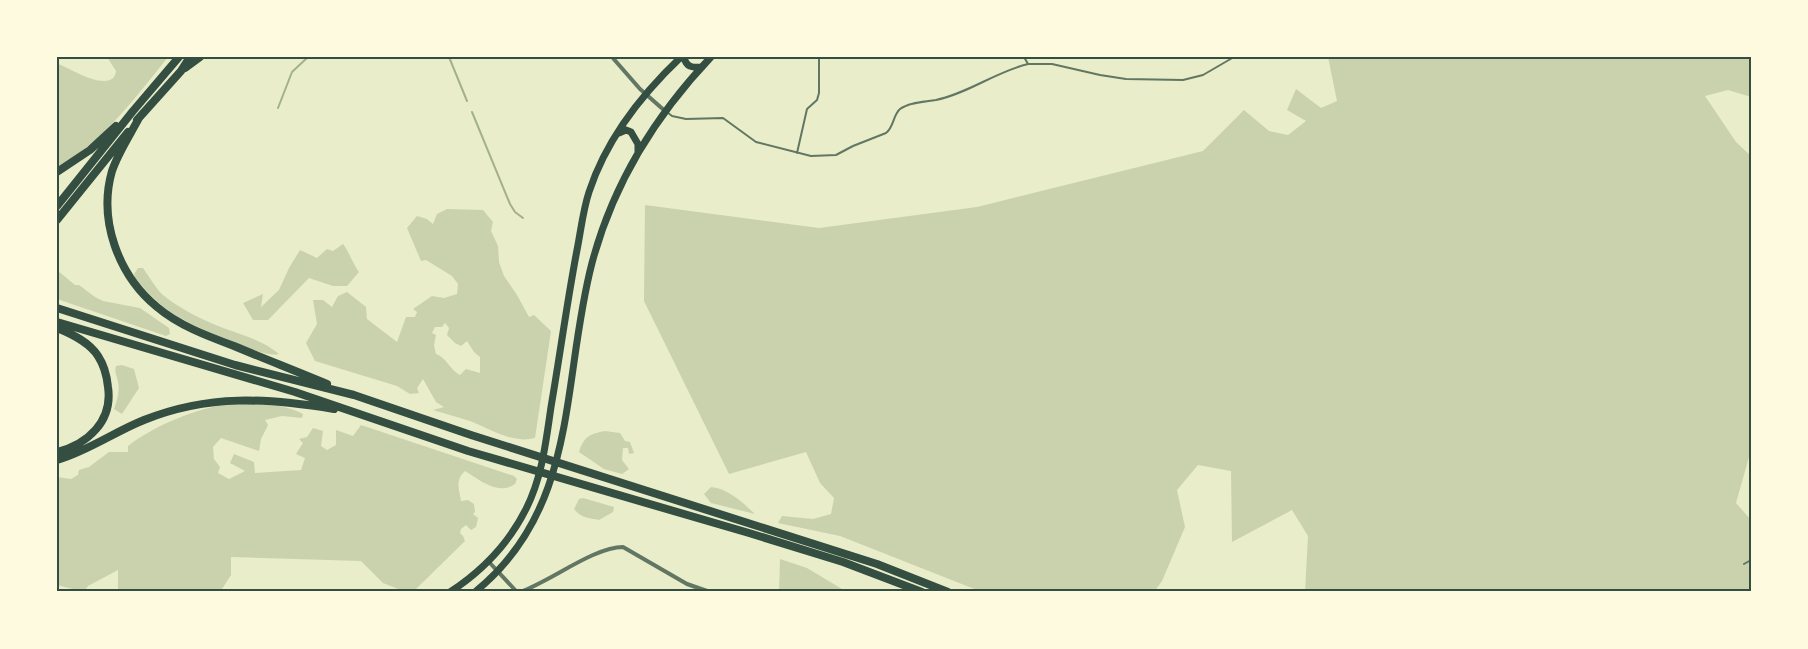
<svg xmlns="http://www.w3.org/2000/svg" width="1808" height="649" font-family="Rubik,sans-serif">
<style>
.green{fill:#cad2ad;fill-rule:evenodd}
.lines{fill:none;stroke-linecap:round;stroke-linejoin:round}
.stream{stroke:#a3b18a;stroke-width:2}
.service{stroke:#617663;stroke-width:2}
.minor{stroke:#617663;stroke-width:4}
.trunk{stroke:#344e41;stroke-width:7}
.motorway{stroke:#344e41;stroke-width:8}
.neatline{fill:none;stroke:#344e41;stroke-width:2}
</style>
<rect width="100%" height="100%" fill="#e9edc9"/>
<!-- green -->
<path class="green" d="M107,57h61c-32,40 -65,85 -111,110v-104c13,6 56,32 59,8z
M1328,57h97l5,2 2,-2h319v40l-23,-7 -23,6 31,46 15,14v294l-15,53 15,17v72h-446l3,-56 -16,-26 -60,32 -1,-71 -33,-6 -21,25 8,37 -23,54 -8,11h-172l-142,-56 -62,-13 4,-7 31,3 18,-5 3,-16 -14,-15 -14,-31 -77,22 -85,-173 1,-96 174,23 158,-21 226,-56 41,-41 25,21 19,4 18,-14 -19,-11 9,-21 25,19 16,-7z
M447,209l36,1 10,12 -2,9 7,15 1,16 5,14 13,19 12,22 5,-2 17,16 -16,107c-23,6 -44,-9 -65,-17 -12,-4 -25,-7 -37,-11l11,-3 -8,-5 -13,-23 -6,9 2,5 -9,1 -13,-8 -82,-25 -9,-18 11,-19 -4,-24h10l9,7 6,-11 9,-4 19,15 1,12 30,23 9,-25h9l2,-5 -4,-3 19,-13 12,2 13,-4 1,-10 -6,-8 -26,-16 -5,1 -14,-33 10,-12 10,3 6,5 4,-10zM445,323l4,5 -2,7 8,8 6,3 6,-5 7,11 6,5v16l-14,-4 -6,6c-10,-5 -13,-17 -24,-21l-2,-9 2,-10 -4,-2 3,-6h7z
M343,244c7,9 9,19 16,28l-12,14h-14l-24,-8 -41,42h-15l-10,-17 20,-9 -2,13 18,-17 10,-22 11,-18 17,8 10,-9 6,2z
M138,268h5c5,7 14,22 20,27 13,11 32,21 48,28 24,11 48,14 68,31 -15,6 -98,-33 -113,-45 -11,-9 -21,-19 -30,-30l-2,-5z
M57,270l18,15h4l16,12 8,4 37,7 29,20 1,6 -4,2 -109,-37z
M122,365l12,4 5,19 -17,26 -8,-5c3,-8 6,-18 4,-27 -1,-7 -4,-9 -2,-16z
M230,404c24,0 51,-2 73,10l-1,4 -20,-2 -17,4 3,5 -7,14 -2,12 -38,-13 -8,9 1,12 6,8 -2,6 11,6 16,-8 -15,-8 4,-9 20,8 1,11 46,-3 4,-12 -9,-4 7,-11 -4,-4 8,-2 6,-9 10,3 -2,15 6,4 9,-5v-15l17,6 8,-11 153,51 3,3 -2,5c-17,12 -35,-4 -50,-13 -10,9 -6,18 -4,30l7,-1 6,4 1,8 -2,2 5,4 -2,9 -5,3 -5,-5 -5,4 -1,4 3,3 2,5 -49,48 -13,2 -20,-8 -22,-22 -130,-4v18l-11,17h-102v-22l-30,16 -4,6 -27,-7v-108l14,2 7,-4 1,-5 10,-3 20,-15h19v-6c27,-21 69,-38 102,-42z
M605,431l15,2 5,8 5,1 4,11 -5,1 -1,-6h-5l-1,12 7,9 -7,5 -18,-5 -25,-17c5,-16 11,-18 26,-21z
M711,487c18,2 31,15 44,27l-44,-11 -7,-9z
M583,498l31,9 -1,5 -14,8c-10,-2 -18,-2 -25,-11l5,-10z
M780,559l27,9 40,24h-68z"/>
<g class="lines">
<!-- stream -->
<path class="stream" d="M449,57l18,44
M278,108l14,-36 16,-15
M472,112l38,92 5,8 8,6"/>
<!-- service -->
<path class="service" d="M1024,57l4,7h24l48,11 26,4 57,1 20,-5 31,-18
M667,112l5,4 14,3 37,-1 33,24 55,14 25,-1 17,-9 33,-13c8,-6 7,-18 14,-24 9,-7 25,-7 36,-9 33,-7 59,-28 92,-36
M797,153l10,-44 10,-9 2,-7v-36
M1744,564l7,-4"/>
<!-- minor -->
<path class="minor" d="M612,57l28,32 25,22
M489,562l28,30
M520,592c31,-11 74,-45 103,-45l64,37 23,8"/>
<!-- trunk -->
<path class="trunk" d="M684,57c2,10 8,11 18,10
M619,133l7,-3 5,2 7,12v8
M450,592c32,-21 59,-49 76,-83 16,-31 20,-68 25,-102 9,-52 16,-105 26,-157 4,-20 6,-40 12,-58 17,-52 53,-98 92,-135
M475,592c105,-85 86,-211 117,-329 21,-79 64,-148 119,-206"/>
<!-- motorway -->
<path class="motorway" d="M185,68l15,-11
M139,118c-9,17 -21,35 -27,53 -14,49 6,104 45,136 21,18 50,29 77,39 31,13 62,25 93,38
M137,120l44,-49 9,-14
M57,172l33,-22 26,-24
M57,206l76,-95 46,-54
M57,220l71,-88
M57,308l178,57 119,30 117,40 406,129 71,28
M57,322l238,70 173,59 281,82 94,29 79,30
M57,328c15,6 32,14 41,28 6,9 9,21 10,31 5,34 -20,57 -51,65
M57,460c31,-9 57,-28 87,-40 65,-26 123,-22 190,-11"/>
</g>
<!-- border -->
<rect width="1808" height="649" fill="none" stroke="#fefae0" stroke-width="117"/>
<rect x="58" y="58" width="1692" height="532" class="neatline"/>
</svg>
